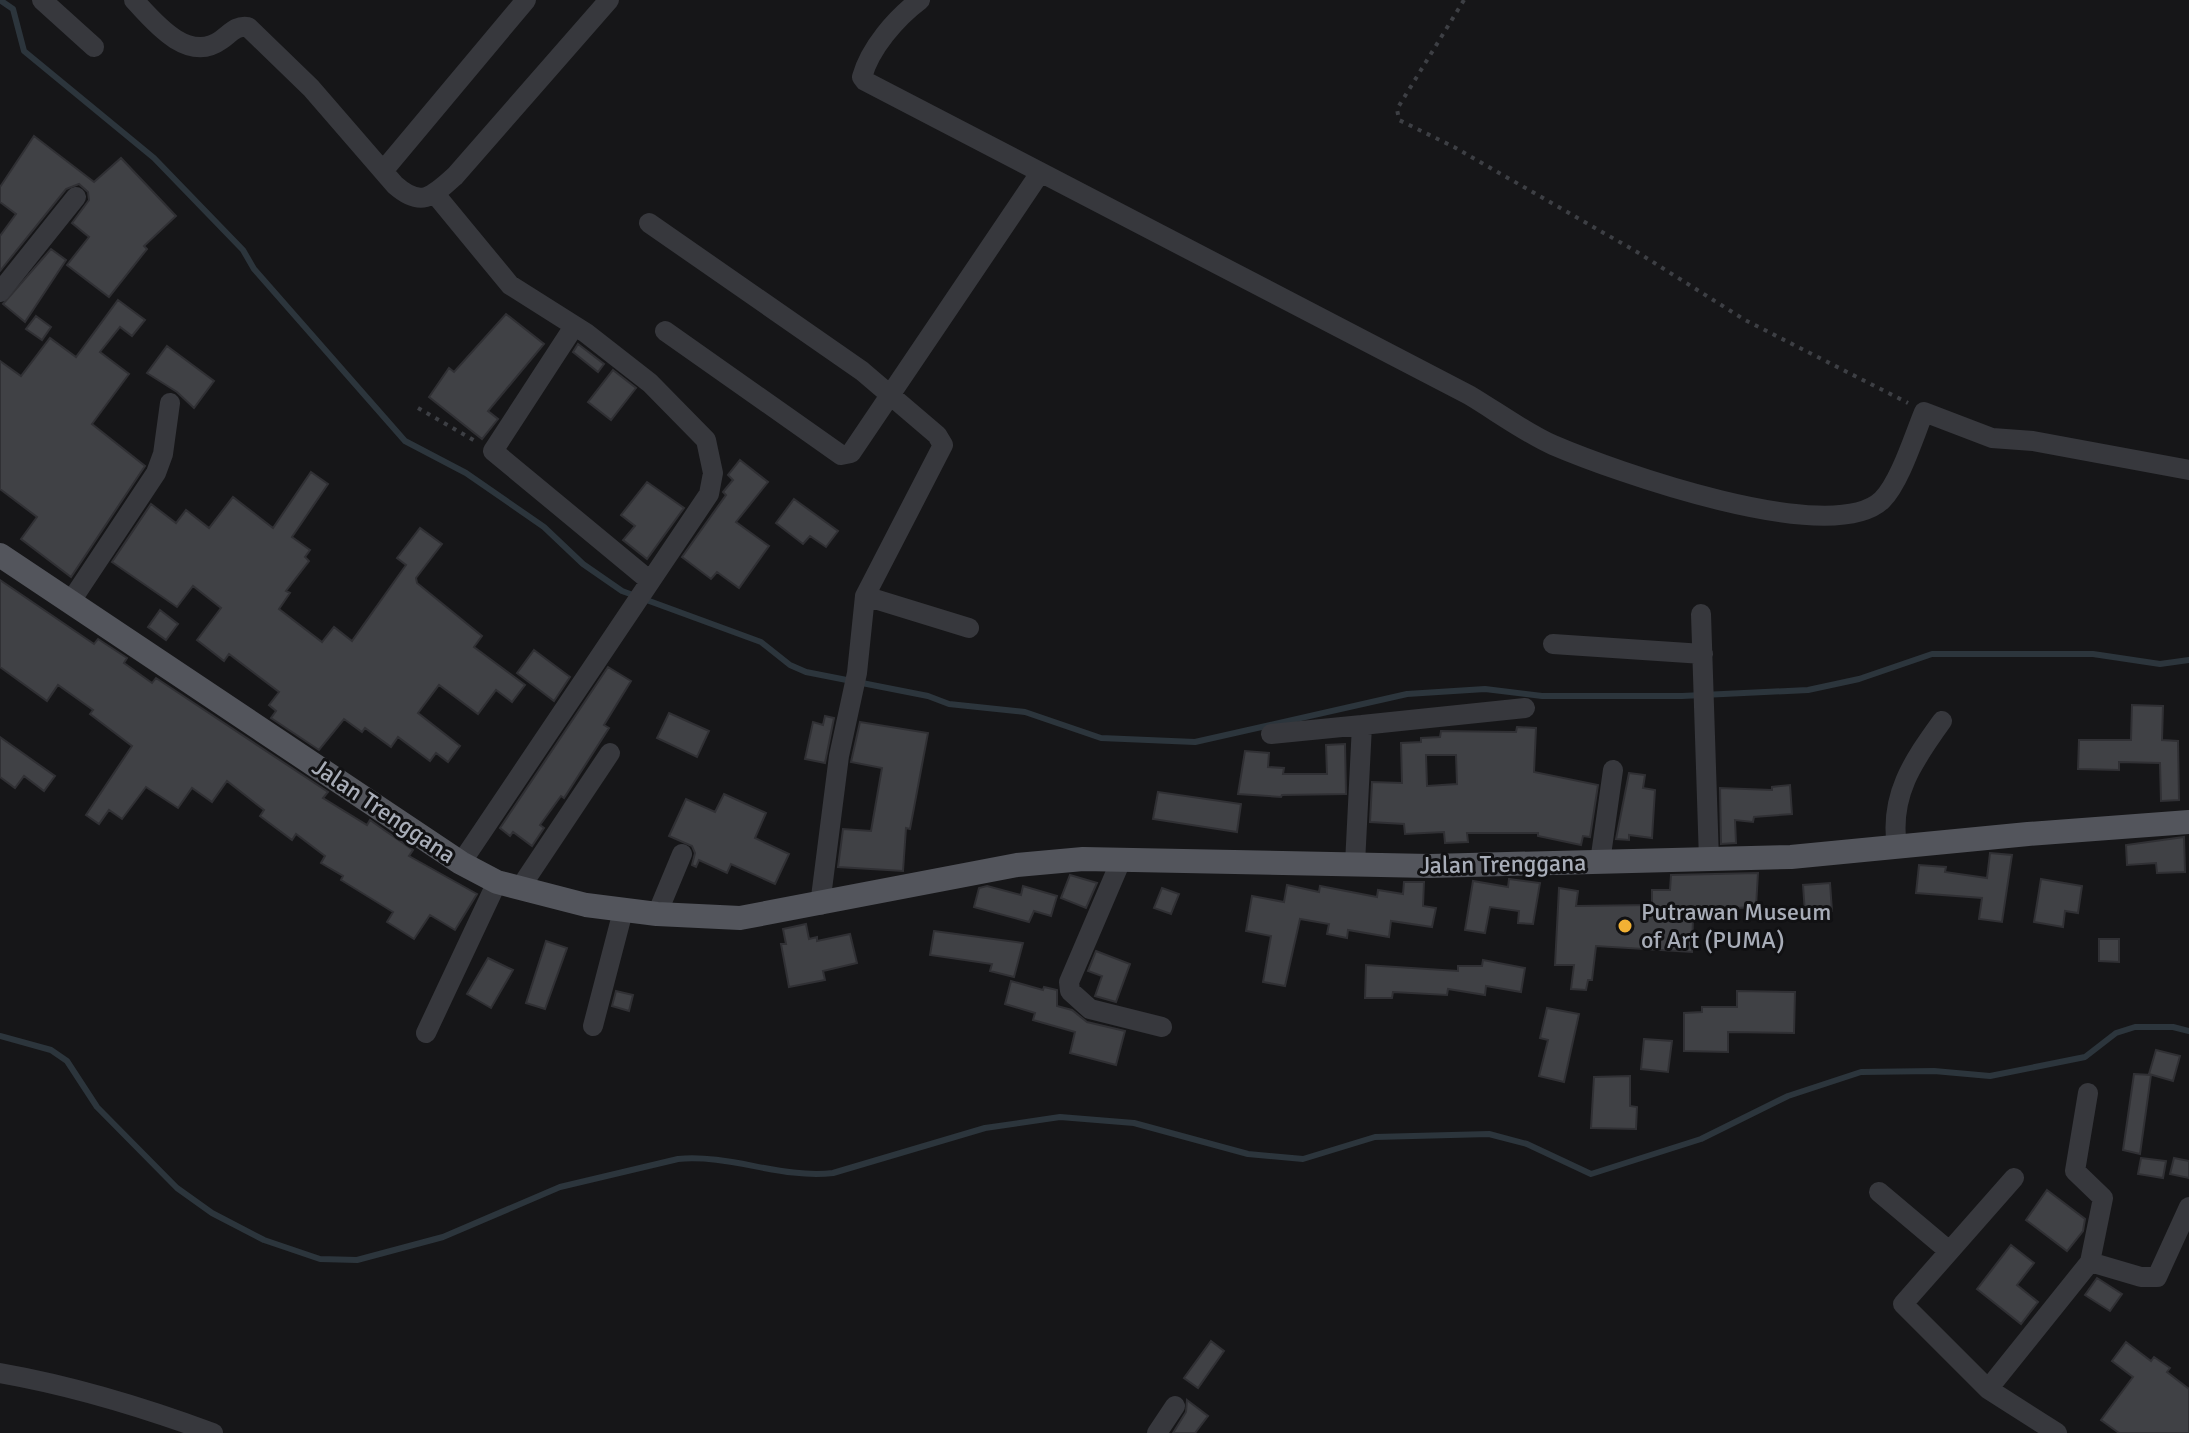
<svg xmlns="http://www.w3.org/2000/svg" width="2189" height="1433" font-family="Signika,sans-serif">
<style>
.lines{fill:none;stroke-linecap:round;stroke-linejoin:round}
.stream{stroke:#2c353c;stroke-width:6}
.building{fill:#404145;stroke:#303034;stroke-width:2;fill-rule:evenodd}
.path{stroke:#3d3f44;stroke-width:4;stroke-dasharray:4 6;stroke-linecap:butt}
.minor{stroke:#37383d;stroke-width:20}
.major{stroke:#53555c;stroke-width:24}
.poi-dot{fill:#f2b134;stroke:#111113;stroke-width:3}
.labels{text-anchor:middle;stroke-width:6;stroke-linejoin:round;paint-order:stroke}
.street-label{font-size:24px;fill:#a8adb8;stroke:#111113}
.poi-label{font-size:24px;fill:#a8adb8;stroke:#111113;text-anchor:start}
</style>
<rect width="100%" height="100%" fill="#161618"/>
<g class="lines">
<!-- stream -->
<path class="stream" d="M0,0l13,9 11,42 130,107 89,92 11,19 151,172 61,32 78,54 39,37 39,27 139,51 29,23 16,7 122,24 21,8 76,8 76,26 94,4 212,-48 78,-5 57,7h140l126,-6 51,-11 73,-25h161l67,10 29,-4
M0,1036l51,14 16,11 30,46 80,81 35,25 52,27 56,19 37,1 86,-23 117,-50 118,-28c52,-5 103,20 155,14l152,-45 75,-11 74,6 114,31 55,5 72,-22 114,-3 38,10 64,30 110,-35 87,-43 73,-24 73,-1 56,5 95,-19 31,-24 19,-6h38l16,4"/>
</g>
<!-- building -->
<path class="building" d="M34,136l60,46 27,-24 55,58 -32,30 3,3 -38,48 -42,-32 22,-28 -17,-14 17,-23 -1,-8 -9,-8 -13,5 -66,82v-35l16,-22 -16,-12v-15z
M51,249l15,11 -41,62 -22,-18z
M118,300l27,20 -13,16 -12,-9 -20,25 29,22 -37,50 53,42 -74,111 -50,-38 16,-22 -37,-28v-128l21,15 29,-38 26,19z
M506,314l38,30 -56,67 10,8 -16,20 -53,-42 20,-29 5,4z
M36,316l15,11 -9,13 -16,-11z
M578,344l26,20 -6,8 -25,-20z
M167,346l47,35 -20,27 -17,-16 -30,-19z
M613,370l23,18 -25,32 -23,-18z
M740,460l28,22 -32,40 33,24 -30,42 -22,-16 -6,7 -29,-22 44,-62 -3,-3 10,-12 -5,-5z
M311,472l17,12 -36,53 18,13 -5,7 4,4 -23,30 4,2 -11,16 43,33 12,-15 18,14 54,-76 -9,-7 23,-30 22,16 -26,34 1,5 65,53 -8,11 51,38 -13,17 -16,-12 -18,24 -39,-29 -21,28 42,33 -12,16 -12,-9 -6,8 -32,-24 -7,10 -26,-19 -3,4 -18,-13 -25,31 -48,-32 5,-7 -7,-6 10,-13 -50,-38 -5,7 -27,-21 24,-32 -28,-22 -16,21 -65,-45 39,-58 25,19 10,-13 23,18 24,-31 40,31z
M647,482l37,26 -37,51 -24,-19 12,-14 -14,-11z
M794,499l44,32 -12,16 -16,-11 -7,8 -27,-21z
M0,580l94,64 4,-5 29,19 -3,5 28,20 4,-5 172,114 -5,6 44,27 3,-5 14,10 29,20 -4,6 68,38 -22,36 -25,-15 -16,24 -27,-17 6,-10 -52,-32 2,-4 -22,-13 4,-7 -29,-22 -4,6 -32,-24 4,-6 -37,-29 -15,21 -20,-14 -14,20 -32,-21 -24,32 -13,-9 -10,14 -13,-9 46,-69 -42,-32 3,-4 -35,-25 -11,16 -47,-34z
M160,610l18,14 -12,16 -18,-13z
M534,650l36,27 -16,24 -37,-28z
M608,667l23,14 -27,44 5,3 -45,70 -3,-2 -21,29 4,3 -12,18 -19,-14 -3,4 -10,-8z
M2132,705l31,1 -1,34 16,1 1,59 -18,1 -1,-38 -41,-1v8l-41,-1 1,-29h52z
M669,713l40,18 -12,26 -40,-19z
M825,716l9,2 -9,45 -20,-4 8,-37 10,3z
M860,722l68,11 -18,96 -4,-1 -3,43 -65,-4 5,-38 28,2 11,-63 -31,-6z
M1517,727l19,1 -2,44 64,13 -8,52 -7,-1 -2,9 -43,-9v-3h-71l1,9 -23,1 -1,-11 -39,2 -1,-10 -34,-2 2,-40 30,1 -1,-40 20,-1v-4l19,-1 1,-6 75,1zM1426,755h30l1,29 -30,2z
M0,737l55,39 -11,15 -20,-15 -9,12 -15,-11z
M1345,744l1,50 -64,1 -1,2 -43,-3 7,-43 24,2 -1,14 16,1 -1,6h44l-1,-29z
M1629,773l16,2 -2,13 12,2 -3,48 -23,-3v5l-13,-1z
M1790,785l2,29 -38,3 -1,5 -18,-2 1,23 -15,1 -1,-56 52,2v-3z
M1158,792l83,12 -4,28 -84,-13z
M724,794l42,19 -11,25 34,16 -14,30 -44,-20 -4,9 -28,-13 -3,7 -4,-2 3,-12 -3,-7 -23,-10 17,-37 29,13z
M2184,837l1,35 -28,1 -1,-10 -29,2 -1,-20z
M1990,853l22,2 -10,67 -23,-3 3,-21 -66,-5 3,-28 27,2 -1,5 42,6z
M1758,873l-2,34 -40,2 1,7 -24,1 -1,35 -96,-6 -4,34h-4l-2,10 -15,-1 3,-24h-19l4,-77 19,3 -2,15 76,-1v-15h18l1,-15z
M1070,875l27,8 -11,25 -25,-10z
M1509,879l31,4 -7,41 -15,-1 1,-12 -29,-4 -5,26 -20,-3 8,-49 35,6z
M2041,879l41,7 -4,27 -13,-2 -2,16 -29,-5z
M1404,882h20l-1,24 13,2 -4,19 -41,-6 -2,16 -41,-7 -1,8 -20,-4 2,-10 -29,-5 -15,67 -22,-4 8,-46 -25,-5 6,-35 32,6 3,-17 32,7 1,-6 57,11 1,-7 25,4z
M1830,883l2,28 -27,2 -2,-28z
M987,886l34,9 2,-9 34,10 -6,20 -17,-5 -5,11 -55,-15 5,-19z
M1162,888l17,6 -8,20 -17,-6z
M806,924l3,15 8,-2v4l33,-7 7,29 -34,8 2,9 -36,7 -8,-43h5l-3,-15z
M934,931l89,12 -9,34 -24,-6 2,-7 -62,-9z
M2099,939h20v23l-20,-1z
M546,941l21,7 -22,61 -19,-6z
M1096,951l34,13 -14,38 -21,-6 7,-20 -14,-5z
M488,958l25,12 -22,38 -24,-14z
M1483,960l42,8 -4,24 -35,-6 -1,9 -37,-6 -1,6 -54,-3 -1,6h-27l1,-33 92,6v-5h24z
M1011,981l32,9 1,-3 13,3v16l15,4 15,12 38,9 -9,34 -46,-12 5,-21 -42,-12 2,-7 -30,-9z
M616,991l17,4 -4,16 -17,-5z
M1737,991l58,1 -1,41 -66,-1v20l-44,-1v-38l18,-1v-5h35z
M1547,1008l32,6 -15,68 -25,-6 9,-36 -8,-2z
M1644,1039l28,2 -4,31 -27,-3z
M2156,1050l24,6 -7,25 -24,-7z
M2134,1074l17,1 -11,79 -17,-4z
M1630,1076v30l7,1 -1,22 -45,-1 3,-51z
M2141,1158l25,3 -3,17 -25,-4z
M2174,1158l15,3v17l-19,-4z
M2047,1190l38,29 -2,12 -16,20 -41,-31z
M2011,1245l23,18 -17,22 21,17 -17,22 -44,-35z
M2097,1278l25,16 -12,17 -25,-16z
M1211,1341l13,10 -26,37 -14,-10z
M2126,1342l25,19 3,-4 16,11 -3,4 22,17v44h-70l-18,-13 32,-43 -21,-16z
M1187,1400l21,16 -13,17h-22l13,-21z"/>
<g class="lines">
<!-- path -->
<path class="path" d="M1464,0l-67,109 2,11 55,27 183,105 108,68 163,83
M418,408l59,34"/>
<!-- minor -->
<path class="minor" d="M42,0l52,47
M134,0c20,22 54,64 87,40 9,-6 15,-15 27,-13l63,61 84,97c26,23 37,12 60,-9l154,-176
M920,0c-24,18 -50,48 -58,77l3,4 604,314c27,16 55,37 84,50 58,25 278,104 329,55 18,-18 32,-64 42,-88l68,26 41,3 156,29
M383,171l143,-171
M435,194l75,91 76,48 64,50 56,57 7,33 -4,21 -248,369
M649,223l213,148 75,64 6,10 -78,151 -8,77 -18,83 -19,149
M0,292l76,-95
M573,328l-80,123 157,130
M665,331l176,124 10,-2 189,-280
M865,596l104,32
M71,601l85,-128 7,-19 7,-51
M1701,614l8,246
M1553,644l150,10
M1362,725l163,-17
M1271,734l91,-9 -7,139
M1897,847c-8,-51 16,-86 45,-126
M1122,858l-53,124 1,9 20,18 72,18
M1600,862l13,-92
M520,888l90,-135
M657,914l25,-60
M593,1026l30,-115
M426,1033l71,-151
M2014,1178l-111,126 85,85 69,44
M1879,1192l70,59
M2090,1262l51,15h16l32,-70
M0,1373c74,13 143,34 213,60
M1988,1389l102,-127 13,-64 -28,-27 13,-78
M1157,1433l18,-27"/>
<!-- major -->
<path class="major" d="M0,555l461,308 36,19 89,23 71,9 83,4 277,-53 66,-6 347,7 361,-9 237,-23 161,-12"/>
</g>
<!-- markers -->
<circle class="poi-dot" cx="1625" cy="926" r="8"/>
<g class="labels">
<!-- street labels -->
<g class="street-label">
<text transform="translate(384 811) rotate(34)" y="8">Jalan Trenggana</text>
<text transform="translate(1503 864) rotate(-1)" y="8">Jalan Trenggana</text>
</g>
<!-- poi labels -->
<g class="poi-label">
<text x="1641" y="920">Putrawan Museum<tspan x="1641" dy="28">of Art (PUMA)</tspan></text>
</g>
</g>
</svg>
